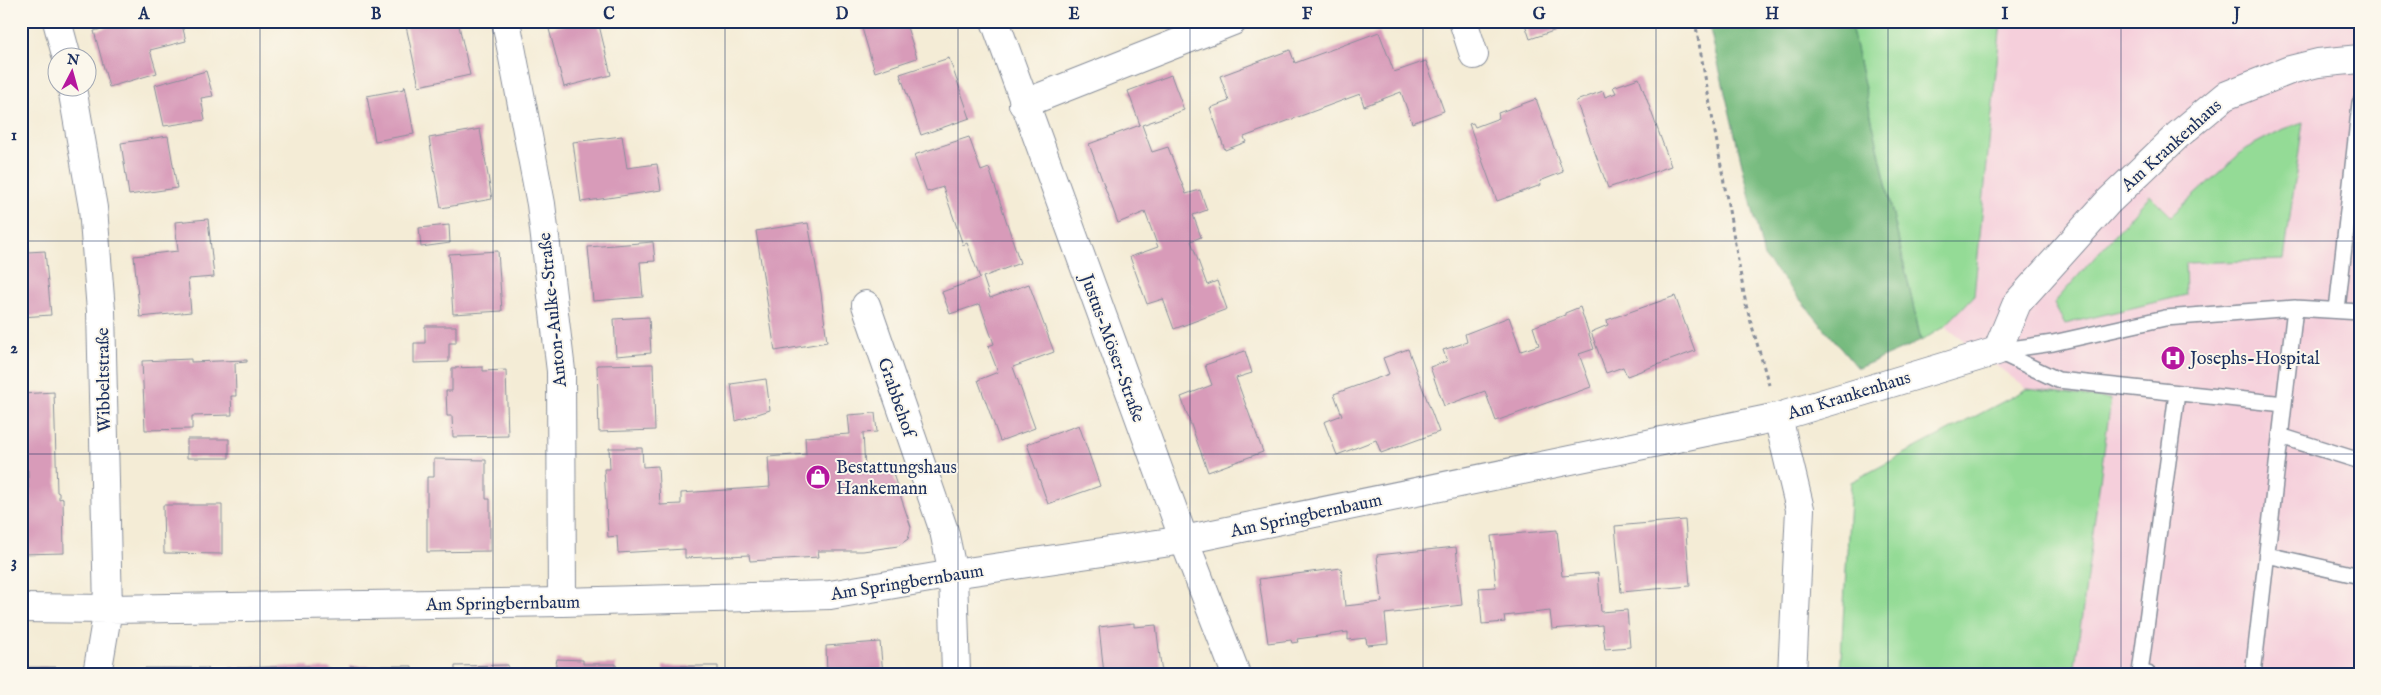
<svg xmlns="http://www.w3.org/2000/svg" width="2381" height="695" font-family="'IM FELL English',serif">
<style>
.built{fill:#f5cfdb}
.green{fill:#94db96;stroke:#58857a}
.forest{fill:#77bb7f;stroke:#49756e}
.building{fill:#d89bb9}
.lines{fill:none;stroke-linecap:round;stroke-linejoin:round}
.service-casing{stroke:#888e9a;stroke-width:18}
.minor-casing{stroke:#888e9a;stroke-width:30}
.path{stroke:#888e9a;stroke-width:3;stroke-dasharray:4 4;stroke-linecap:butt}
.service{stroke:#fff;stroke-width:15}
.minor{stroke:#fff;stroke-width:28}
.grid{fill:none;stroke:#1b2f5e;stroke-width:1;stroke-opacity:0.55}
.labels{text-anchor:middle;stroke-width:4;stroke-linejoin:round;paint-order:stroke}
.street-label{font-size:18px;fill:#1b2f5e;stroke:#fbf7ec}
.poi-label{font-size:18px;fill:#1b2f5e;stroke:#fbf7ec;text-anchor:start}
.neatline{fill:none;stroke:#1b2f5e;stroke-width:2}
.grid-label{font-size:16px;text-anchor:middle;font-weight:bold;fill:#1b2f5e}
</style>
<rect width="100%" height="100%" fill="#fbf7ec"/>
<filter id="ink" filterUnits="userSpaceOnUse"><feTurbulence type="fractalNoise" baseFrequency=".02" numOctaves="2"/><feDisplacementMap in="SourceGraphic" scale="10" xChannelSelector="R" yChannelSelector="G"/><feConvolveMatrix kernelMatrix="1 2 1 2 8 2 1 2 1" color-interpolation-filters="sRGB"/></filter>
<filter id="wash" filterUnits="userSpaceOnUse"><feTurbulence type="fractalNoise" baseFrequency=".0096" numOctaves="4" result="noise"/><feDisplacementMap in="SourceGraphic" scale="20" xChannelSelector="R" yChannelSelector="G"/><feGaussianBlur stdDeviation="1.12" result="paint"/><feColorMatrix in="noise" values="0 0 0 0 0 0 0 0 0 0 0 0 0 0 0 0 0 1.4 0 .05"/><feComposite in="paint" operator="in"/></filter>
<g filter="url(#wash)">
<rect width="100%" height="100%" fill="#f4ecd6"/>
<!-- built -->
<path class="built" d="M2001,21h359v653h-286l37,-275 -84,-10 -82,-63 29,-30z"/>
<!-- green -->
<path class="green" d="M1850,21h151l-27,275 -29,30 -24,15z
M2303,122l-19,138 -99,3 1,32 -121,29 -11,-21 96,-108 21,21 74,-67 38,-20z
M2027,389l84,10 -37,275h-234l11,-192z"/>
<!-- forest -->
<path class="forest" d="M1708,21h142l71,320 -63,27 -94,-111z"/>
<g id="blocks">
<!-- building -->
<path class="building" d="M115,21h66l5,20 -36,9 7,23 -48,14 -15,-56 22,-6z
M425,21h33l12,54 -51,11 -13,-60z
M579,21h19l13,54 -47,12 -15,-58z
M884,21h21l12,37 -42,14 -13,-44z
M1524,21h56v1l-50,17z
M1379,32l15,40 32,-11 18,50 -32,12 -11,-31 -37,14 -4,-12 -116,43 2,5 -21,8 -15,-42 19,-7 -9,-25 70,-26 5,13z
M949,58l21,60 -49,17 -21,-61z
M206,71l7,25 -12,2 4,22 -41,6 -9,-41z
M1171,75l13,35 -42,15 10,27 16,-5 18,47 14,-4 7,20 -14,5 8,22 -10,4 16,44 10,-4 10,28 -53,20 -11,-30 -16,5 -17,-47 28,-10 -13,-35 -27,11 -29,-79 51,-19 -12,-34z
M1639,78l32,88 -63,22 -32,-87 27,-10 2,6 11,-4 -3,-6z
M405,86l9,48 -39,7 -8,-45 37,-7z
M1536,99l27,73 -23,9 1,4 -44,16 -28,-77 4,-1 2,4 24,-9 -1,-5z
M480,129l12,70 -51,9 -12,-70z
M168,136l9,52 -48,7 -8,-52z
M622,136l5,32 30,-4 4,26 -80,12 -8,-60z
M969,137l12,34 8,-3 31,95 -37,14 7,21 39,-14 25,68 -41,15 22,61 -35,13 -22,-61 20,-8 -10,-26 6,-2 -14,-40 -30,10 -8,-22 38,-14 -13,-35 -4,2 -20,-58 -16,5 -13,-37z
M21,196h4l3,56 17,-1 6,64 -30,2z
M208,219l6,58 -26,2 3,33 -51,5 -6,-61 44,-5 -3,-29z
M808,223l13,70 6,49 -52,9 -19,-120z
M449,225l1,18 -29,4 -2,-19z
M653,242l2,19 -15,1 3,35 -50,4 -5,-54z
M498,251l4,60 -49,3 -4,-60z
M1675,296l20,55 -68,25 -4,-9 -17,6 -15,-41 17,-7 -1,-5z
M1580,307l14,42 -15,5 12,33 -95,34 -11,-30 -41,15 -14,-39 17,-6 -4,-11 24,-8 -2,-8 44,-17 12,34 18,-6 -6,-18 32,-12v-2z
M649,317l2,36 -35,3 -2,-37z
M425,326h31v17h-7v19l-35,1v-20h11z
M1408,349l31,83 -58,21 -5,-13 -39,15 -13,-33 18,-7 -8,-21 55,-20 -6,-16z
M1245,351l7,22 -16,5 27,74 -55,20 -27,-75 31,-12 -7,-20z
M191,359v3l56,-2v2l-12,1 1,33h-5l1,19 -40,1v13l-47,1 -3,-69z
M653,364l2,66 -56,2 -2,-67z
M483,367v4l23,-1 2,66 -55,1 -1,-21h-5l-1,-25h6v-23z
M766,379l4,31 -34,11 -5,-37z
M54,392l3,100 2,1v6l4,-1 1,55 -43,1v-55h8l-1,-29h-3l-1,-33h-3v-43z
M875,413l2,19 -14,1 2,36 26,-1 20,59 -3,12 -10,7 -35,5h-45l1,6 -69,4 -1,-6 -64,3v-9l-67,4 -1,-17 -9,1 -4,-68h6l-1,-21h33l1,19 15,-1 2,39 21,-1v-11l89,-6 -2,-30 38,-3 -1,-17 45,-3 -2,-19z
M1079,425l21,61 -52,18 -21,-60z
M187,439h42v19h-42z
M434,459l52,1v39h4v52l-63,1v-75h7z
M163,505h59v49l-58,-1z
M1685,520l5,66 -69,6 -6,-66z
M1557,530l5,46 36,-3 3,39 26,-2 3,37 -25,2 -3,-24 -50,4 -2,-18 -46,5 1,6 -23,2 -3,-36 17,-1 -5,-51z
M1456,547l6,58 -77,9 3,29 -21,2 -1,-7 -18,2v-8l-51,7 1,3 -6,1 -1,-3 -23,3 -9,-64 82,-11 4,38 37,-4 -5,-47z
M1134,623v4l22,-2 6,49h-58l-5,-47z
M880,642l3,32h-56l-1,-28z
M557,659l26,1v4h33v10h-62z
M508,665v9h-53v-8z
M309,666v3l22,-1v6h-105v-6z
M350,666h62v8h-62z
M663,666h55v8h-55z
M21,667h35v7h-35z
M145,668h63v6h-63z"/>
</g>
</g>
<g filter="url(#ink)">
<use href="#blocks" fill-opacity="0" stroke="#888e9a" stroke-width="1"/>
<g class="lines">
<defs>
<path id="service" d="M2337,310l23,-207
M1997,351l56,-8 112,-25 130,-10 65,4
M1997,351l61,29 226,24
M2280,436l80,25
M2267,555l93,21
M2148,674l-8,-1 37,-280
M2253,674l42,-366"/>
<path id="minor" d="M57,21l10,37
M506,21l35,183 20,167 1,231
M995,21l189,519 52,134
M1463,21l11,34
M72,88l21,120 8,103 7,298 -11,65
M1023,104l210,-83
M866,305l78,226 9,43 3,100
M1778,417l22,92 -8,165
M21,608l87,1 454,-7 268,-7 123,-21 231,-34 594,-123 219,-66 20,-48 91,-101 70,-67 47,-39 65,-26 28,-7 42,-4"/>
</defs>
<!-- service casing -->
<use href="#service" class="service-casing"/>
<!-- minor casing -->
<use href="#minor" class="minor-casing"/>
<!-- path -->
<path class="path" d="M1695,21l51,284 23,80"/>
<!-- service -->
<use href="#service" class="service"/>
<!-- minor -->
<use href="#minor" class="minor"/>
</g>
</g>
<!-- grid -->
<path class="grid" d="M260,21v653M493,21v653M725,21v653M958,21v653M1190,21v653M1423,21v653M1656,21v653M1888,21v653M2121,21v653M21,241h2339M21,454h2339"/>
<!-- icons -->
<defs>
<symbol id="hospital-disc" viewBox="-11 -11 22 22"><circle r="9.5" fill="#b5179e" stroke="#fbf7ec"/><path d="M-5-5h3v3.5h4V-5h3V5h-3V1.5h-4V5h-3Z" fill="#fff"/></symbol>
<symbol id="shop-disc" viewBox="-11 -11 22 22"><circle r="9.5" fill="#b5179e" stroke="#fbf7ec"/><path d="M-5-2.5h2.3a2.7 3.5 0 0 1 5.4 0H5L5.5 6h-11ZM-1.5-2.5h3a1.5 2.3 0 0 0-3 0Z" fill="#fff"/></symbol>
</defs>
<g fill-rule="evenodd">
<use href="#hospital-disc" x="2159" y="344" width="28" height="28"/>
<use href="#shop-disc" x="804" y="463" width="28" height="28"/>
</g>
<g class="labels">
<!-- street labels -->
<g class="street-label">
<text transform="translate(2171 145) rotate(-42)" y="6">Am Krankenhaus</text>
<text transform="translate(552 310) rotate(-96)" y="6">Anton-Aulke-Straße</text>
<text transform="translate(1113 348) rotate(70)" y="6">Justus-Möser-Straße</text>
<text transform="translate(103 380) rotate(-91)" y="6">Wibbeltstraße</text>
<text transform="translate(1849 395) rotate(-17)" y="6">Am Krankenhaus</text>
<text transform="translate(897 397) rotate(71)" y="6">Grabbehof</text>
<text transform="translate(1306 515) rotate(-12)" y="6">Am Springbernbaum</text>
<text transform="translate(907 582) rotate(-9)" y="6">Am Springbernbaum</text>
<text transform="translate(503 603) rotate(-1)" y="6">Am Springbernbaum</text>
</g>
<!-- poi labels -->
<g class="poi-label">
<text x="2190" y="364">Josephs-Hospital</text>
<text x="836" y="473">Bestattungshaus<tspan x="836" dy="21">Hankemann</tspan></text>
</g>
</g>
<!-- margin -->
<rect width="2381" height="695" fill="none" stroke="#fbf7ec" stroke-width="55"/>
<!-- north arrow -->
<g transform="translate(72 72) rotate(6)"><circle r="24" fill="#fbf7ec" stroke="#a1a7b3"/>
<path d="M0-4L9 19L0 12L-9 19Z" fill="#b5179e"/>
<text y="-8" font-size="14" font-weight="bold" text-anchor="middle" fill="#1b2f5e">N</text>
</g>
<rect x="28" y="28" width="2326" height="640" class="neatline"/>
<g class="grid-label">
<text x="144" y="19">A</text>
<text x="376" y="19">B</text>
<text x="609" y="19">C</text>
<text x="842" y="19">D</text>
<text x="1074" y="19">E</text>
<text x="1307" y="19">F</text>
<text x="1539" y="19">G</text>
<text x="1772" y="19">H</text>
<text x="2005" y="19">I</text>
<text x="2237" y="19">J</text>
<text x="14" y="140">1</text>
<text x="14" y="353">2</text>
<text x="14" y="567">3</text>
</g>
</svg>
